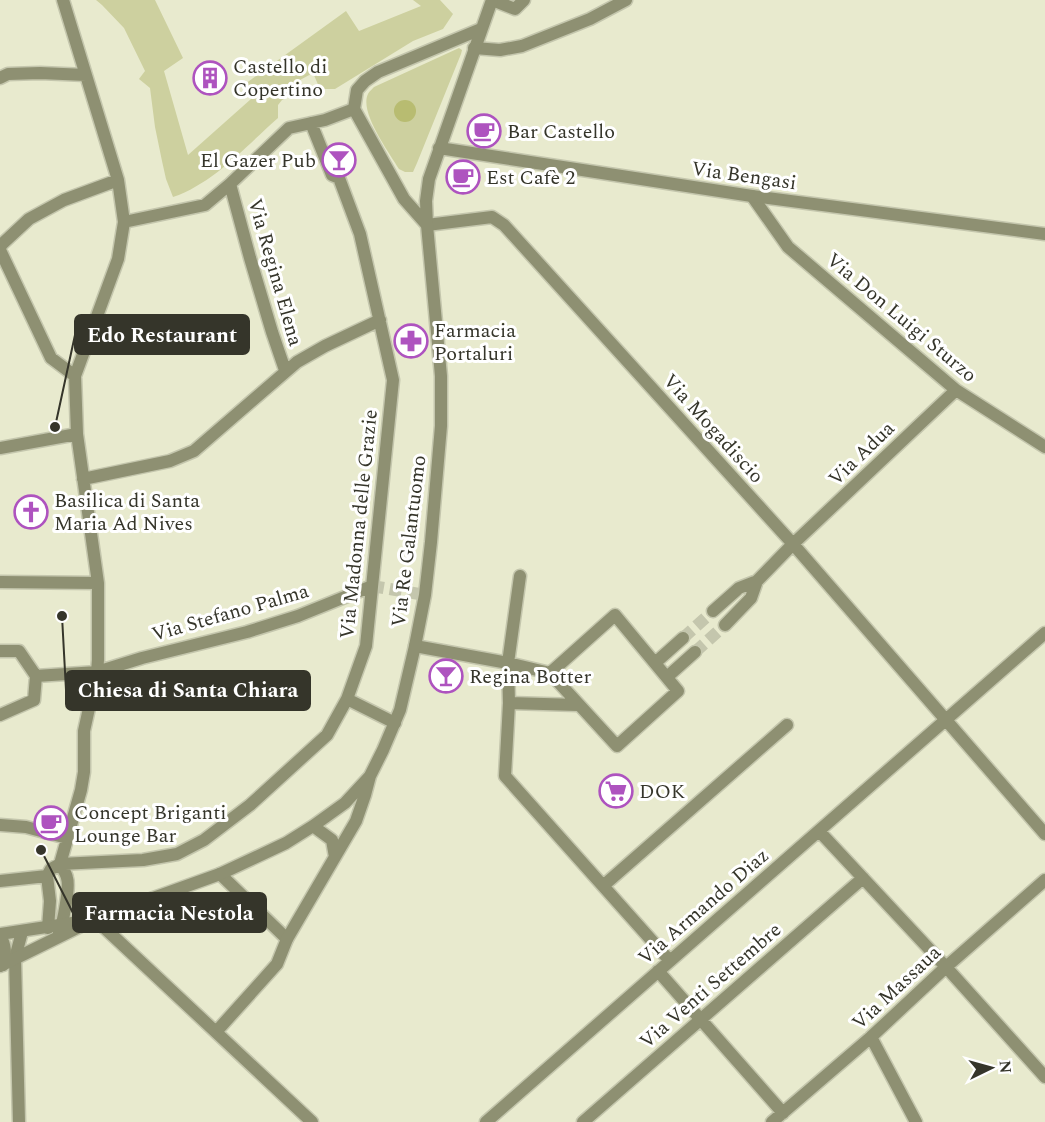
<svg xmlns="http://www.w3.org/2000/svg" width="1045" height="1122" font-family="Spectral,serif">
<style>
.green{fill:#cdd09f}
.water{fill:#b8bc71}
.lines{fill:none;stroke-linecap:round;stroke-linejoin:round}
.minor-tunnel{stroke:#c4c6ad;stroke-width:12;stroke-dasharray:12 6;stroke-linecap:butt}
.minor-casing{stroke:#c4c6ad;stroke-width:15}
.tertiary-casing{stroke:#c4c6ad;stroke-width:15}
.minor{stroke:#8e9072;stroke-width:12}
.tertiary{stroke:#8e9072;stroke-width:12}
.labels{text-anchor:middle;stroke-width:6;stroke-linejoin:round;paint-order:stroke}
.poi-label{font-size:20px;fill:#35352a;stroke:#fff;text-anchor:start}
.street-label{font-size:20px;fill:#35352a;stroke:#fff}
.leader{fill:none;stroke:#35352a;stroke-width:2}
.callout-dot{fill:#35352a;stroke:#fff;stroke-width:2}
.callout{fill:#35352a;stroke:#35352a;stroke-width:2}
.callout-label{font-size:21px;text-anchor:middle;font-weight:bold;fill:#fff}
</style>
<rect width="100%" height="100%" fill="#e8eace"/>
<!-- green -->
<path class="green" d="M96,0h59l28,58 -19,13 24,84 63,-56 -6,-15 101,-73 13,20 62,-25 -8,-6h27l13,14 -10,15 -30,12 -78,48h-15l-7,-16 -13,7 3,9 -21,11 -4,5v13c-32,28 -64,65 -105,79l-7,-18 -4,-18 -7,-34 -5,-39 -11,-9 6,-8 -21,-43 -22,-23z
M459,48l3,2 -1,4 -44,109 -4,9h-8l-6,-3c-10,-17 -40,-57 -31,-75 0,-1 6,-7 6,-7z"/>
<!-- water -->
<path class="water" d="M394 111a11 11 0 1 1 22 0a11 11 0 1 1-22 0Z"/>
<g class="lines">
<!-- minor-tunnel -->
<path class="minor-tunnel" d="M372,586l53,9
M683,638l30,-27
M695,652l30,-27"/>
<defs>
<path id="minor" d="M492,0l23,9 9,-9
M474,48l26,2 22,-4 68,-27 36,-19
M0,78l8,-4 32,-1 46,2
M230,184l20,74 22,74 13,38
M752,196l36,51 168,143 89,57
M124,222l81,-17 25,-21 59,-56 36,-8 29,-11
M427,225l65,-8 12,8 289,319 252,290
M0,250l51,108 24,18
M0,250l1,-5 28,-26 35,-19 54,-20
M0,448l77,-14
M83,479l87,-18 24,-10 103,-89 28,-16 55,-26
M520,576l-12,87 1,40 -4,73 165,185
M0,582l98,1
M713,611l26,-23 18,-7 36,-37 163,-154
M615,615l63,76 -61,55 -67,-73z
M725,625l26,-27 6,-17
M415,646l93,17 42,10
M0,651h19l17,25
M655,663l28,-25
M667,677l28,-25
M347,699l48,24
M509,703l69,2
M0,715l34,-15 2,-24 61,-4 45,-14 105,-26 51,-16 74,-30
M0,825l26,2 41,11
M819,831l127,136 99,110
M220,874l67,65
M0,881l47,-5
M603,886l184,-161
M48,928l2,-27 -3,-25 4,-7 9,-5 83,-4 34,-6 27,-14 46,-35 77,-70 20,-36 19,-53 27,-266 -33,-146 -21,-56 -7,-3 -21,-52
M59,932c4,-8 11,-45 8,-54 -1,-5 -4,-9 -7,-14l21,-74 3,-18v-41l13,-59 1,-12v-77l-21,-149 -2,-58 43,-117 6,-37 -6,-42 -55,-180
M658,971l125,142
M871,1037l45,85
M19,1122l-4,-164 7,-26
M486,1122l559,-489
M583,1122l280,-244
M772,1122l99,-85 75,-70 99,-87"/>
<path id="tertiary" d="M439,148l313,48 293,38
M427,225l-23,-26 -50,-90 3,-19 8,-9 13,-9 103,-43
M313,826l19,14 3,17
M95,919l217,203
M0,934l79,-12
M0,935c6,11 6,18 3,30
M0,966l95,-47 125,-45 66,-31 27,-17 32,-23 25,-27 13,-26 17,-40 15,-64 10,-51 6,-53 10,-116v-50l-14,-151 -1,-24 3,-22 63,-179
M216,1032l61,-68 10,-25 69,-118 9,-26 5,-19"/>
</defs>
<!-- minor casing -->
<use href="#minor" class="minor-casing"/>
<!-- tertiary casing -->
<use href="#tertiary" class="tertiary-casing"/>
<!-- minor -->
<use href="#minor" class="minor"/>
<!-- tertiary -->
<use href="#tertiary" class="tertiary"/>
</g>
<!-- icons -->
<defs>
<symbol id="building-ring" viewBox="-11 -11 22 22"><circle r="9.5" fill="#fff" stroke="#ae53bf" stroke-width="1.5"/><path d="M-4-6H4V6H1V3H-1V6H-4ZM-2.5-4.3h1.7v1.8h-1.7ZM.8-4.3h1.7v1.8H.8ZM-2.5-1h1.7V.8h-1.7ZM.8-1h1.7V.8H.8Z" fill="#ae53bf"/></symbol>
<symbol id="cafe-ring" viewBox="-11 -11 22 22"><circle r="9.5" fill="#fff" stroke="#ae53bf" stroke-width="1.5"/><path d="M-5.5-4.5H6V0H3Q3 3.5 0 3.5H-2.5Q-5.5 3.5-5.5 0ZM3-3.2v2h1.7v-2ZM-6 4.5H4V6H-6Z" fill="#ae53bf"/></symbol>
<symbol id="bar-ring" viewBox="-11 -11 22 22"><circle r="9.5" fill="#fff" stroke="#ae53bf" stroke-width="1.5"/><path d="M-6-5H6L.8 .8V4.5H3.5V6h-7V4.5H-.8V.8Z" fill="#ae53bf"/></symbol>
<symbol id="pharmacy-ring" viewBox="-11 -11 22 22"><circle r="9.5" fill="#fff" stroke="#ae53bf" stroke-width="1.5"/><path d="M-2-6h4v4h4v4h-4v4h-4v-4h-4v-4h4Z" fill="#ae53bf"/></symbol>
<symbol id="church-ring" viewBox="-11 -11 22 22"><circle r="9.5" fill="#fff" stroke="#ae53bf" stroke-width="1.5"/><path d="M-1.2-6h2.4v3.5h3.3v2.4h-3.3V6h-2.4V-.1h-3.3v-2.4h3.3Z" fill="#ae53bf"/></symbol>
<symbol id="supermarket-ring" viewBox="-11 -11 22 22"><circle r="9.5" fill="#fff" stroke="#ae53bf" stroke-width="1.5"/><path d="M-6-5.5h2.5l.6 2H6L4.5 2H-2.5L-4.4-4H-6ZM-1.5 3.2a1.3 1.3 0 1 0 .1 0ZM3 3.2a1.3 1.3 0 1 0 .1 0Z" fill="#ae53bf"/></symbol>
</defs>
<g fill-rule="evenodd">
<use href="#building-ring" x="191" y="59" width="38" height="38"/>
<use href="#cafe-ring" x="465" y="112" width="38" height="38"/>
<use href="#bar-ring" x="320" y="141" width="38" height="38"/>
<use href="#cafe-ring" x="444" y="158" width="38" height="38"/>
<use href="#pharmacy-ring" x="392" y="322" width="38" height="38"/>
<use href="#church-ring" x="12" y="493" width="38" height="38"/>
<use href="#bar-ring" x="427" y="657" width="38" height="38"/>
<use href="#supermarket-ring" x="597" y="772" width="38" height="38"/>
<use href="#cafe-ring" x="32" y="804" width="38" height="38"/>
</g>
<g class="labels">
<!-- poi labels -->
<g class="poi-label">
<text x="233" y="73">Castello di<tspan x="233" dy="23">Copertino</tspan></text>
<text x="507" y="138">Bar Castello</text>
<text x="316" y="167" text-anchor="end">El Gazer Pub</text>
<text x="486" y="184">Est Cafè 2</text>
<text x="434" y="337">Farmacia<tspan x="434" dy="23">Portaluri</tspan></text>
<text x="54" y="507">Basilica di Santa<tspan x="54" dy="23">Maria Ad Nives</tspan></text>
<text x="469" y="683">Regina Botter</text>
<text x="639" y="798">DOK</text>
<text x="74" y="819">Concept Briganti<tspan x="74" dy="23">Lounge Bar</tspan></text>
</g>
<!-- street labels -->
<g class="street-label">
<text transform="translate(744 175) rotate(8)" y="7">Via Bengasi</text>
<text transform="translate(276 272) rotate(74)" y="7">Via Regina Elena</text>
<text transform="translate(902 317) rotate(40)" y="7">Via Don Luigi Sturzo</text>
<text transform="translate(714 428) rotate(48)" y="7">Via Mogadiscio</text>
<text transform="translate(861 453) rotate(-44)" y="7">Via Adua</text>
<text transform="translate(358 524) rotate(-84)" y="7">Via Madonna delle Grazie</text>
<text transform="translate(408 541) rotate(-83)" y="7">Via Re Galantuomo</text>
<text transform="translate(230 612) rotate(-16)" y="7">Via Stefano Palma</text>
<text transform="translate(703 906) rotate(-41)" y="7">Via Armando Diaz</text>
<text transform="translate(710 985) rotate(-41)" y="7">Via Venti Settembre</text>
<text transform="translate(896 987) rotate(-43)" y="7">Via Massaua</text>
</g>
</g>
<!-- callouts -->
<path class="leader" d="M55 427L75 335M62 616L66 690M41 850L73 913"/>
<g class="callout-dot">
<circle cx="55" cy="427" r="6"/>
<circle cx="62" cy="616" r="6"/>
<circle cx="41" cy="850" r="6"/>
</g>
<g class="callout">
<rect x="75" y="315" width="174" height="39" rx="6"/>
<rect x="66" y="671" width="244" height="39" rx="6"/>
<rect x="73" y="893" width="193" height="39" rx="6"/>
</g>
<g class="callout-label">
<text x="162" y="342">Edo Restaurant</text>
<text x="188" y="697">Chiesa di Santa Chiara</text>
<text x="169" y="920">Farmacia Nestola</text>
</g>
<!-- north arrow -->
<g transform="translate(991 1068) rotate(85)" stroke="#ffffff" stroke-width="4.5" paint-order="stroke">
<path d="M0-4.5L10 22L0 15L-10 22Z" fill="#35352a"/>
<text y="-9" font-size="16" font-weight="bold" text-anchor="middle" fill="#35352a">N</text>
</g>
</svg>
